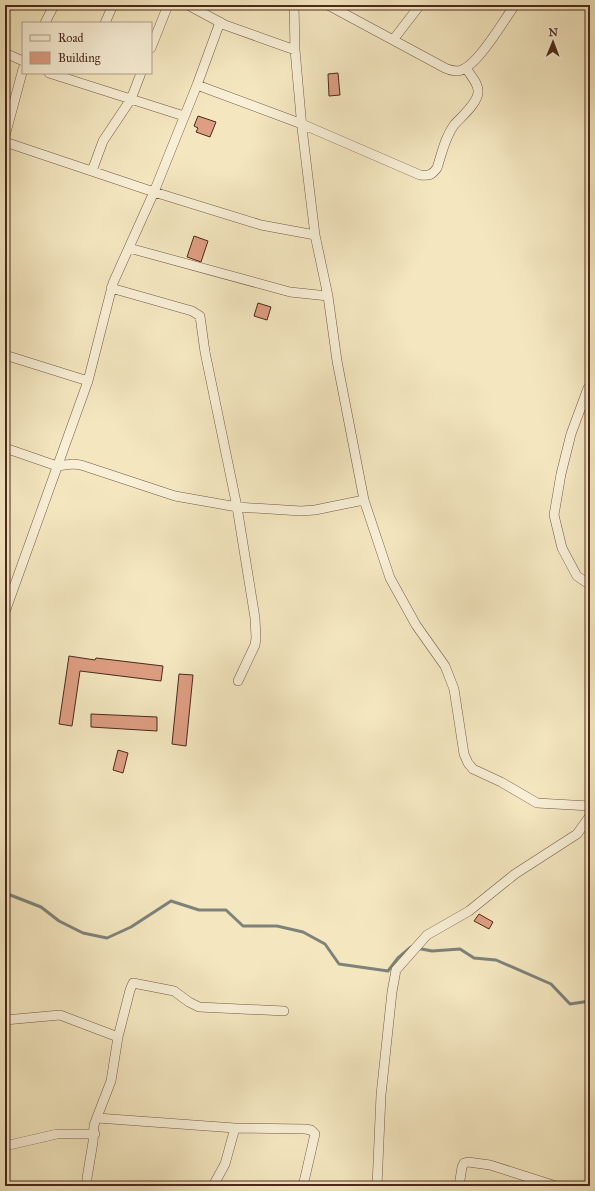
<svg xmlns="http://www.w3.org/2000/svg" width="595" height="1191" font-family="'IM FELL Great Primer',serif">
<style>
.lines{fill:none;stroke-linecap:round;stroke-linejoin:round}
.stream{stroke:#7d827a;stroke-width:3}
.building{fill:#de9e83;stroke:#4b281b}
.street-casing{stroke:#755844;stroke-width:10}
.street{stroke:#f8efd6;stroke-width:9}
</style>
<rect width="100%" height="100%" fill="#f4e7c0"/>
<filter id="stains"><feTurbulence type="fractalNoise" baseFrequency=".005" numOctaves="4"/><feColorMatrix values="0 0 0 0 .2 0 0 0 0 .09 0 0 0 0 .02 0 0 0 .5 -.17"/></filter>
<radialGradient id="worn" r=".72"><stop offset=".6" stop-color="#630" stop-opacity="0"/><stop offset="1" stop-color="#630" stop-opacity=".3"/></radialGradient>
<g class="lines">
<!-- stream -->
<path class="stream" d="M5,893l36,14 18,14 24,12 24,5 24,-11 40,-26 28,9h27l17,16h34l26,6 22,12 14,20 49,7 10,-13 13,-11 21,4 28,-2 14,9 22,2 55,24 19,20 20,-3"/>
</g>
<!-- building -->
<path class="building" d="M338,73l2,22 -11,1 -1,-22z
M198,116l18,6 -6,15 -14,-5 2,-4 -4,-2z
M194,236l14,5 -7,21 -14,-5z
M258,303l13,4 -4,13 -13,-4z
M69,656l26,4 1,-2 67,8 -2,15 -81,-10 -8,55 -13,-2z
M179,674l14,1 -7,71 -14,-2z
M91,714l66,3v14l-66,-4z
M118,750l10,3 -5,20 -10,-3z
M479,914l14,8 -4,7 -15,-8z"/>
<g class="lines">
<defs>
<path id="street" d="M188,5l37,20 70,25
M294,5l1,45 7,78 13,107 13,61 9,65 27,139 26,78 26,47 29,41 9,23 10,65 4,9 5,6 28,13 36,21 53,3
M328,5l117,63c4,2 8,3 13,3 19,-3 45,-50 57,-66
M45,23l9,-18
M105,23l8,-18
M393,40l27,-35
M151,48l17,-43
M5,53l18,8
M49,73l135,43
M197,85l105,39 118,51c9,1 12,0 17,-7 5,-15 8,-31 17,-43 7,-8 24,-22 24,-33 1,-8 -8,-17 -12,-24
M5,136l18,-67
M5,142l149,50 107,33 54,10
M92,171l11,-30 28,-42 10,-26
M129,248l161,44 38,4
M111,288l81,23 8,5 5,36 32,155 18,111 1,20 -1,7 -17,36
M5,355l83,26
M588,388l-17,46 -10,40 -7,41 8,33 15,28 13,9
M5,448l52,18 16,-2 8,1 94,31 62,11 64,4 14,-1 49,-10
M5,612l83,-231 25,-98 41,-91 43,-107 23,-63
M5,1020l55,-5 58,22
M97,1118l138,10 70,1 6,1 4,4 -12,52
M5,1146l52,-12h38
M87,1186v-8l6,-36 1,-17 17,-44 7,-44 12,-47 3,-7 41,8 15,11 10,5 85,4
M213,1186l12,-22 10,-36
M377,1186l4,-91 11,-103 4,-22 31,-35 42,-24 46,-37 62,-40 13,-18
M459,1186l3,-19 2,-4 4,-1 22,3 66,21"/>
</defs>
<!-- street casing -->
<use href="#street" class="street-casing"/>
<!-- street -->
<use href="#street" class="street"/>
</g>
<!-- margin -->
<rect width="595" height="1191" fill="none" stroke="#f4e7c0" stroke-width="20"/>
<rect x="6" y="6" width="583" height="1179" fill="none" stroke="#4b281b" stroke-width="2"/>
<rect x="10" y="10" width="575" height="1171" fill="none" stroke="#4b281b"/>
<!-- legend -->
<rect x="22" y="22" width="130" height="52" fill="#f8efd6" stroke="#b39f8b"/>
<rect x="30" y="35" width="20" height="6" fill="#f8efd6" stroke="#b39f8b"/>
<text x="58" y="42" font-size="12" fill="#4b281b">Road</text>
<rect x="30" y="52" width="20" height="12" fill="#de9e83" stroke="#b39f8b"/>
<text x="58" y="62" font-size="12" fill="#4b281b">Building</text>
<!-- north arrow -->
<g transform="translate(553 42) rotate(1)" stroke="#f8efd6" stroke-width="3" paint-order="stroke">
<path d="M0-3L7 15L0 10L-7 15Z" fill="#4b281b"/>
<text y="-6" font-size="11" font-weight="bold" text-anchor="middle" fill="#4b281b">N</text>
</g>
<rect width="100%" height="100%" filter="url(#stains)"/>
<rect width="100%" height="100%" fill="url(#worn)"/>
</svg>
